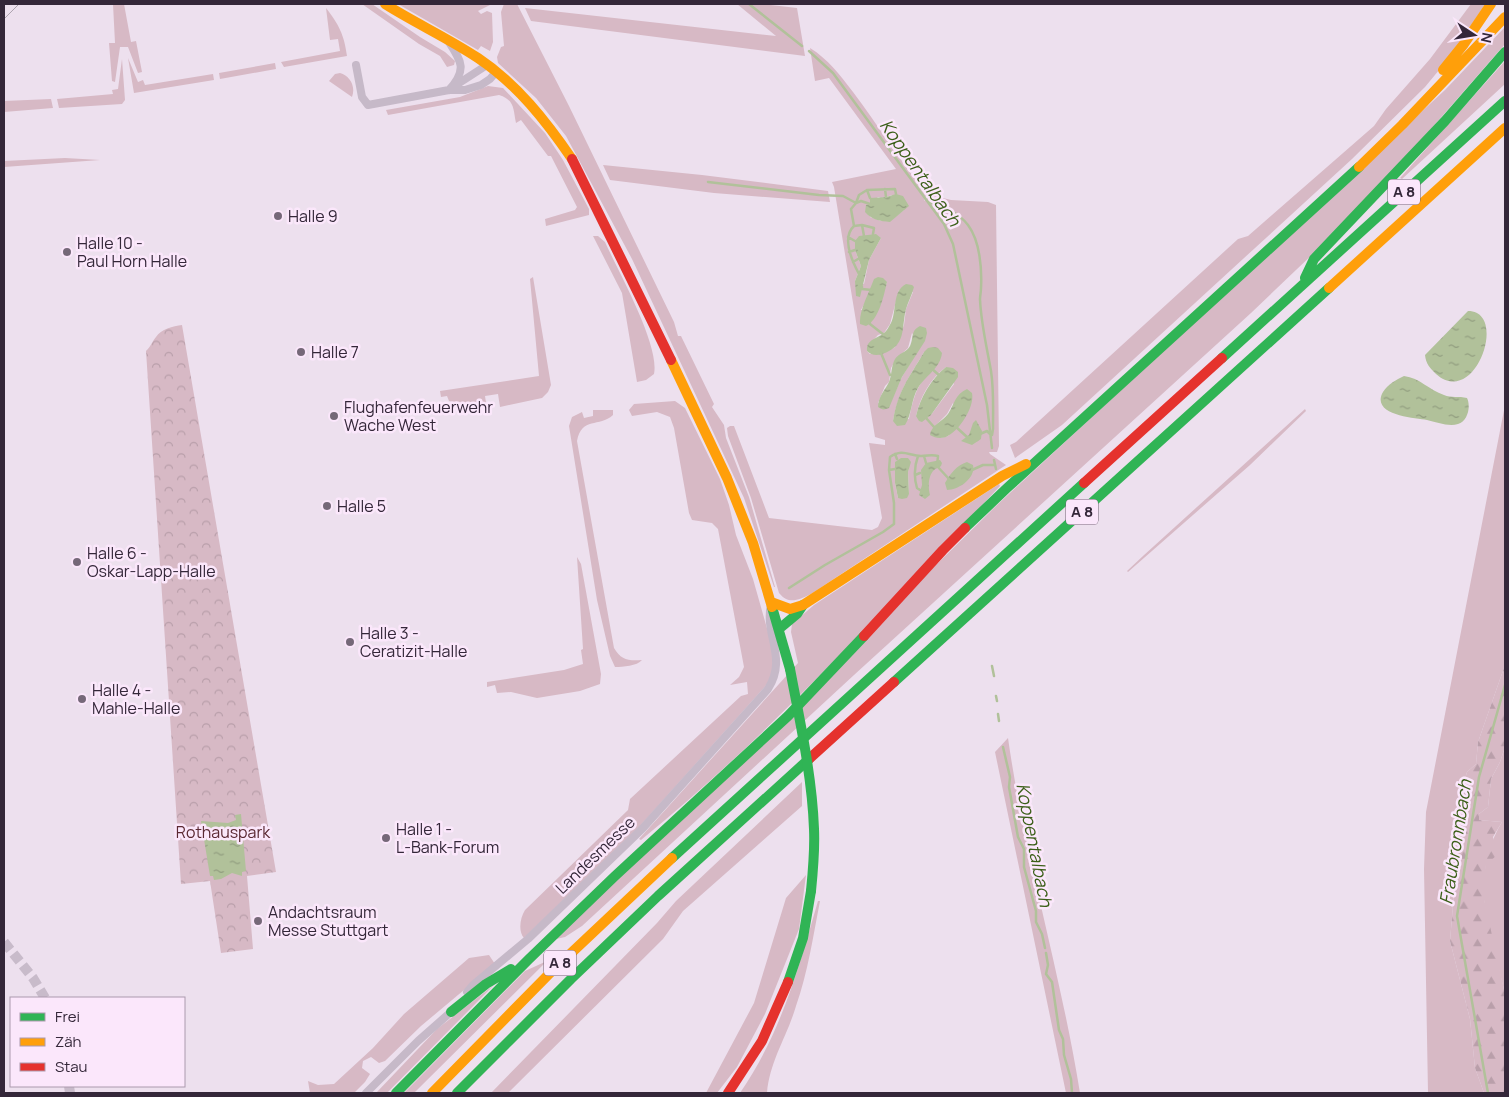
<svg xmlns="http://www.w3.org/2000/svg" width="1509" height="1097" font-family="Manrope,sans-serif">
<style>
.grass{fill:#d7b9c5;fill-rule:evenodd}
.forest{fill:url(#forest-firs)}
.park{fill:url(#park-crowns)}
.water{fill:url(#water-ripples)}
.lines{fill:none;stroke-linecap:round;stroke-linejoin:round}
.stream{stroke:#b1c19a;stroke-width:2.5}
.secondary-tunnel{stroke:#c8bbca;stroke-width:10;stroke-dasharray:10 5;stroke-linecap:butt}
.street{stroke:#c6b9c8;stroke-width:8}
.fast{stroke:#30b455;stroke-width:10}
.slow{stroke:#ff9f0a;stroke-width:10}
.jam{stroke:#e5322d;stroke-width:10}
.tram{stroke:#ada4af;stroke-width:1}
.fast-bridge{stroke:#30b455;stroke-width:10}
.poi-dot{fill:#756878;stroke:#fbe7fb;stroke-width:2}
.labels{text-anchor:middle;stroke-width:5;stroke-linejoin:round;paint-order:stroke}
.shield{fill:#fbe7fb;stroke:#706173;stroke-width:1}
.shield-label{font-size:15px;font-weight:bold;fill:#342739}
.poi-label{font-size:16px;fill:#342739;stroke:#fbe7fb;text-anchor:start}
.park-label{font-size:16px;fill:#5a2832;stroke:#fbe7fb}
.street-label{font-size:16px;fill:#342739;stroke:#fbe7fb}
.water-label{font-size:18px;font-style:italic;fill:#3b5f18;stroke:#fbe7fb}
</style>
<defs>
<pattern id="forest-firs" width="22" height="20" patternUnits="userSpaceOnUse" patternTransform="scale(1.25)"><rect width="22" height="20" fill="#d7b9c5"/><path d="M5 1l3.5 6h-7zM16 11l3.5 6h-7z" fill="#b99faa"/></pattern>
<pattern id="park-crowns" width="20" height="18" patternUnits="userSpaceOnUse" patternTransform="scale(1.25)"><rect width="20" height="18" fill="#d7b9c5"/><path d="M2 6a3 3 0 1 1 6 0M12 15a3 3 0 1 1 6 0" fill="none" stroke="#b99faa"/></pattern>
<pattern id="water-ripples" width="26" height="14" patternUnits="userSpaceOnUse" patternTransform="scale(1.25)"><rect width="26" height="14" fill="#b1c19a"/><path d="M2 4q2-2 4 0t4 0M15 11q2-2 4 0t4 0" fill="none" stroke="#919d7f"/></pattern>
</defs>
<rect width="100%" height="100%" fill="#ede0ee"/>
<!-- grass -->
<path class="grass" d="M113,4h11l7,38 5,-1 6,31 -4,1 -10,-26h-8l-5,35 -3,-1 -3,-38h6z
M362,4h10l48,33 25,15 10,9 -1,4 -7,2 -7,-11 -21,-12z
M398,4h94l-14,7 3,3 6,-3 5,2 1,29 -3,9 -9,-5 -3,4z
M504,4h13l52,102 105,216 4,14h3l33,68 -2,3 12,18 2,13 23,59 26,90h-1l-30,-89 -112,-239 -66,-123 -30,-38 -38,-35 -1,-6 4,-10 3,-1 -3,-34z
M737,4h24l36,4 8,48 -274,-35 -6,-13 251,28z
M1471,4h14l-31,48 -29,35 -73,72 -290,266 -47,33 -5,-13 6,-3 222,-203 10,-3 126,-110 12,-17 44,-50z
M326,8c13,17 18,26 21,48l-63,11 -3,-5 59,-11 -2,-12 -8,1z
M1505,27v17l-88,101 -78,84 -88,84 -397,362 -272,251 -17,11 -9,2 440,-433 449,-416z
M810,48c18,11 30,27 43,44 25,33 47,70 74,101l-3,8 7,-6 20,5 37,2 8,3 3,241 -2,6h-8l1,2 16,11 -195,129c-13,6 -22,11 -32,-1l-28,-95 -23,-62 -1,-8 3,-2h4l35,92 103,12 6,-3 4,-9 -13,-75 16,2v-5l-10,-3 -41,-250 -2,-5 64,-13 -67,-91 -14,3zM892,195l12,15 -14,11h-9l-11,-4v-13l8,-7h8zM881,238l-12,22 -5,24 -9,-3 6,-15 -6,-16zM887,282l-9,28h-17l7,-13zM899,290l14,2 -7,17 -2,16 -7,19 -3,4 -24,6 -3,-3v-4l11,-12 6,-2 6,-9zM912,333l8,14 -18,30 -14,31 -10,-5 7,-17 4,-4 2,-14 5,-9 12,-11zM924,352l10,18c-17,11 -21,30 -25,49l-16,2c6,-32 16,-43 31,-69zM946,367l8,17 -23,31 -15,1c4,-19 14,-37 30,-49zM953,403l9,18 -14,15 -7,2 -7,-11 13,-13zM910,461l-2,11 1,22 -11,4 -3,-15v-21z
M128,58l10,24 5,-2 2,5 68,-11 1,6 -80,13z
M122,59l3,41 -3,4 -63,4 -2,-9 56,-5 -1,-4 6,-1z
M1505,61v23l-103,95 -2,-1z
M275,63l1,6 -56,10 -1,-6z
M340,73c10,3 16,13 12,24l-23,-16 6,-7z
M488,86l15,2 42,45 18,27 26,49v6l-43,11 -1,-7 30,-9 2,-3 -26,-51h-3l-27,-36 -5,3c-3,-14 -1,-23 -17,-28l-111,20 -2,-5 74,-13z
M51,99l2,9 -49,4v-11z
M65,158l35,2 -96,7v-6z
M603,165l99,10 126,16 2,11 -116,-9 -104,-13z
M593,236h5l7,6c13,29 55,103 49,132l-8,6 -9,2 -15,-89z
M533,277l18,108 -3,7 -6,6 -42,9 -2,-13 -13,2 2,13 -38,-8 -2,-5 -6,1 -1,-6 99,-15 -9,-97z
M675,401l10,7 35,71 9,26 7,30 17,44 21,74v12l-4,16 -131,146 -115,111c-6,-7 -4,-20 1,-28l103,-100 2,-11 111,-103 7,-2 -1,-12 -17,3 9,-8 5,-10 -26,-138 -6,-6 -20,-3 -3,-7 -15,-85 -4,-11 -13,-5 -25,4 -3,-6 5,-6z
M1505,405v260l-27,77 -2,22 -9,8 -14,49 8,30 -6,30 -5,60 20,78 5,49 9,25h-56l-4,-224 2,-57z
M1305,409l1,2 -56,54 -122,107 -1,-1 16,-15z
M593,410h20v5c-14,13 -31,1 -36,26l37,207c7,12 14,13 28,12 -5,6 -19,7 -27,7l-5,-11 -13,-56 -28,-174 3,-9 10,-5 2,6 9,-2z
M999,484l1,2c-115,122 -228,247 -359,354l-2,-1 159,-176 -7,-31 1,-8 22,-19z
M577,557l4,7 20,110 -1,10 -20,7 -43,7 -26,-6 -14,1 -2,-8 -8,2v-5l77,-12 19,-6 -2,-14 2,-1z
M1008,738c17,120 53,236 72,355h-14l-71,-341z
M1505,747v247c-7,-30 -17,-63 -21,-94 -3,-25 5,-57 18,-78l-24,-2 1,-6 9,-7 3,-28 9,-17z
M802,782v24l-119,105 -20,28 -155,154h-17l166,-170 19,-22z
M806,875l-7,54 -34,85 -28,53 -20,26h-11l48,-90 32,-105z
M818,901h2c-7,36 -12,71 -24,105 -9,31 -26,54 -29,87h-27c41,-60 58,-123 78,-192z
M489,955l6,9 -74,62 -36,35 -6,2 -8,-6 -8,4 -1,7 8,6 -5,8 -11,11h-44l-2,-12 10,4 16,-1 39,-36 31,-34 65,-56z
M547,961l-133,132h-10l121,-122z
M494,985l-107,108h-11l61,-64z"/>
<!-- forest -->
<path class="forest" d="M1505,665v82l-5,15 -9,17 -3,28 -9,7v6l23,2 -9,15 5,17 -12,11 -2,34 21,95v99h-21l-9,-25 -5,-49 -20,-78 5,-60 -6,-8 5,-17 7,-5 -8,-30 14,-49 9,-8 2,-22z"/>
<!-- park -->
<path class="park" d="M182,325l94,547 -29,4 6,73 -32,4 -11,-72 -29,3 -35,-533c5,-5 6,-9 10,-14 5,-8 17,-11 26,-12z"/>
<!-- water -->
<path class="water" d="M896,194l7,2 6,10 -19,16c-10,-1 -18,-2 -25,-10l1,-7 4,-1v-6l16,-1z
M876,234l5,4 -12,22 -9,37 -4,-1 -1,-15 6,-15 -6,-16v-9l4,-5z
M878,277l5,1 4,4c-3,13 -8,38 -21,44l-6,-2c-1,-14 9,-31 14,-45z
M906,284l6,1 2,2c-2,8 -6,15 -8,22 -5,20 1,37 -24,45 -6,2 -11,1 -15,-3 -1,-12 10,-12 17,-18 3,-2 5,-7 7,-10 6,-12 1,-32 15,-39z
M1468,311c41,0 7,98 -32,63 -6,-6 -10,-10 -11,-19z
M920,326l6,2 1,5 -2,8 -23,36 -13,31c-5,2 -7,2 -11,-1 0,-10 7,-17 11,-25 3,-7 2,-16 6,-23 4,-6 12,-7 15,-13 4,-8 0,-15 10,-20z
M933,347l5,1 4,5c-2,16 -17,23 -24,35 -7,12 -6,26 -13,37l-8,1 -4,-5c5,-31 16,-43 31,-69l4,-4z
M946,367l7,1 5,4v5l-27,38 -9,7 -3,-1 -3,-5c4,-18 15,-37 30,-49z
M1404,376c16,2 25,14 40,19 7,3 15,1 23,3 4,8 1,23 -9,26 -9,3 -22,-2 -31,-4 -13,-2 -57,-5 -44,-28 5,-8 13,-12 21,-16z
M967,389l5,4c3,14 -13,38 -26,44 -6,2 -11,1 -16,-2 1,-10 12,-13 18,-21 6,-9 7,-20 19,-25z
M976,420l6,11 -1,8 -9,6 -11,-4 8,-6 4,-12z
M901,458h7l3,4 -3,10 1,22 -2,4 -5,1 -4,-1 -3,-15v-21z
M940,460l2,3 -1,3c-2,2 -5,2 -7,4 -6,6 -6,17 -4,25l-5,4 -6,-4 3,-10 -1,-15 5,-7z
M967,462l6,3c3,13 -14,25 -26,25l-2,-7c5,-9 12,-18 22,-21z
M241,814l5,57 -4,1v4l-10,-3 -11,6 -7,1 -1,-4h-3l-9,-55 27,2 8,-3 -1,-5z"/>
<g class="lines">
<!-- stream -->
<path class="stream" d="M749,4l53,42
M809,51l24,22 111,151 9,20 34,161 5,43
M708,182l111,13 24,1 13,7 5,-2 9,3
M885,189l1,8
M867,190l3,8
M929,202c15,5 29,10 39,23 12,16 14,44 13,63 0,4 -1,8 -1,11 1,25 7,49 11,72 3,19 2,39 2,58l-1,6
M862,225l12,3 -1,6
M854,226l8,-1 2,11
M848,237l7,4
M849,252l6,-2
M853,262l5,-3
M859,274c-7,-13 -18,-36 -5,-48l-3,-17 5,-6 3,-8 8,-5 28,-1 1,5
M862,287v2l10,1
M869,321l1,3 14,11
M881,353l9,22
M931,368l9,8
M926,418l8,9h2
M955,426l12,11h4
M980,434l7,-3 3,3
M895,454l2,5
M918,456c-4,11 -4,22 -1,32l3,2
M924,456l2,7
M994,460l2,9
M889,470l6,-1
M972,470l11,-5h12
M915,475l5,-2
M789,588l36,-23 58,-33 11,-8v-21l-5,-33 1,-13c13,-9 19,-1 31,-1 7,0 10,-2 17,0l-1,10 12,13
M992,666l2,10
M996,696l1,5
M998,714l1,7
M1003,747l7,30 -1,10 9,50 6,12v18l12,44v11l6,12 3,14
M1046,953l2,12 -2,9 6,8 7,48 4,9 1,16 7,24 1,14
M1488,1093l-31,-177 22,-139 26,-92"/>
<!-- secondary-tunnel -->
<path class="secondary-tunnel" d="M4,942l29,36 12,20
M69,1086l1,7"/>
<!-- street -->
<path class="street" d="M449,42c13,20 18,28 0,48
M356,65l6,32 6,8 81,-15h16l16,-5 9,-6 6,-7
M453,87l34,-22
M467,992l6,-7 55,-46 115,-111 125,-139c20,-32 -4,-53 3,-85
M366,1093l52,-52 34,-30"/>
<!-- fast -->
<path class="fast" d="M1305,278l9,-19 131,-138 60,-69
M1222,358l283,-257
M965,528l42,-40 352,-321
M772,607l18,62
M779,629l18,-15 6,-9
M894,682l435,-394
M672,858l412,-375
M788,982l15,-44 8,-47
M451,1012l35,-28 25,-15
M396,1093l133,-134 86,-83 173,-160 76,-80
M457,1093l114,-114 87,-83 151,-137"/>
<!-- slow -->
<path class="slow" d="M385,4c30,19 63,34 93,54 39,26 68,63 94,101
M1443,70l21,-26 27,-40
M1359,167l43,-42 103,-108
M1329,288l176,-160
M671,360l56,118 26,65 19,64
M771,602l19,7 13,-4 199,-129 24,-12
M432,1093l118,-120 122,-115"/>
<!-- jam -->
<path class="jam" d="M572,159l99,201
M1084,483l138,-125
M864,636l79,-86 22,-22
M809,759l85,-77
M728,1093l34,-52 26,-59"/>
<!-- tram -->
<path class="tram" d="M4,19l15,-15"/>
<!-- fast-bridge -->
<path class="fast-bridge" d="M790,669c10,53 22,106 24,160 1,21 -1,42 -3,62"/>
</g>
<!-- markers -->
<g class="poi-dot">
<circle cx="278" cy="216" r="5"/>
<circle cx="67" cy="252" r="5"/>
<circle cx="301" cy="352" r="5"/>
<circle cx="334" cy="416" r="5"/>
<circle cx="327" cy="506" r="5"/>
<circle cx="77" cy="562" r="5"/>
<circle cx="350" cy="642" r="5"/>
<circle cx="82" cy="699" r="5"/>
<circle cx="386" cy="838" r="5"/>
<circle cx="258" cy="921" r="5"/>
</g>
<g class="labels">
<!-- shield labels -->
<g class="shield">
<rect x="1388" y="179.5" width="32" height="25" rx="4"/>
<rect x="1066" y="499.5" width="32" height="25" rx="4"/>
<rect x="544" y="950.5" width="32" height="25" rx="4"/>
</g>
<g class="shield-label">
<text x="1404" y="197">A 8</text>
<text x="1082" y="517">A 8</text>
<text x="560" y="968">A 8</text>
</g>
<!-- poi labels -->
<g class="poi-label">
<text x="288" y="222">Halle 9</text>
<text x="77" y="249">Halle 10 -<tspan x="77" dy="18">Paul Horn Halle</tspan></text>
<text x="311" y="358">Halle 7</text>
<text x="344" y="413">Flughafenfeuerwehr<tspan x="344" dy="18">Wache West</tspan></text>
<text x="337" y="512">Halle 5</text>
<text x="87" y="559">Halle 6 -<tspan x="87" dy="18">Oskar-Lapp-Halle</tspan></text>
<text x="360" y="639">Halle 3 -<tspan x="360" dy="18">Ceratizit-Halle</tspan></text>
<text x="92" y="696">Halle 4 -<tspan x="92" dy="18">Mahle-Halle</tspan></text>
<text x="396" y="835">Halle 1 -<tspan x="396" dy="18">L-Bank-Forum</tspan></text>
<text x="268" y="918">Andachtsraum<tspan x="268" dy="18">Messe Stuttgart</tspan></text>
</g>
<!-- park labels -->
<g class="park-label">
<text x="223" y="838">Rothauspark</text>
</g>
<!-- street labels -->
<g class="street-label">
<text transform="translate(595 855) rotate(-44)" y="6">Landesmesse</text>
</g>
<!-- water labels -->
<g class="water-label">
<text transform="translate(920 173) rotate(55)" y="6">Koppentalbach</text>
<text transform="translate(1456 842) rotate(-81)" y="6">Fraubronnbach</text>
<text transform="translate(1034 845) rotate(79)" y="6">Koppentalbach</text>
</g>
</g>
<!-- border -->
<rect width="1509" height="1097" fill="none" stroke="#342739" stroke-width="10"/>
<!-- legend -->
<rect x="10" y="997" width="175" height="90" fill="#fbe7fb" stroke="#ab9aad"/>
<rect x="20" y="1013" width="25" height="8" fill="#30b455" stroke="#ab9aad"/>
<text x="55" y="1022" font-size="15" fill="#342739">Frei</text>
<rect x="20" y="1038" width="25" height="8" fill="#ff9f0a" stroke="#ab9aad"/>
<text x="55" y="1047" font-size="15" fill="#342739">Zäh</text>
<rect x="20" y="1063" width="25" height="8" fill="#e5322d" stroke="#ab9aad"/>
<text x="55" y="1072" font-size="15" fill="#342739">Stau</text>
<!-- north arrow -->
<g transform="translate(1474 35) rotate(102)" stroke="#fbe7fb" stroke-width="4" paint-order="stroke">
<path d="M0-4L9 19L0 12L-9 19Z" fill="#342739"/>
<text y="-8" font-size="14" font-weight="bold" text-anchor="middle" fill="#342739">N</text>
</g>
</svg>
